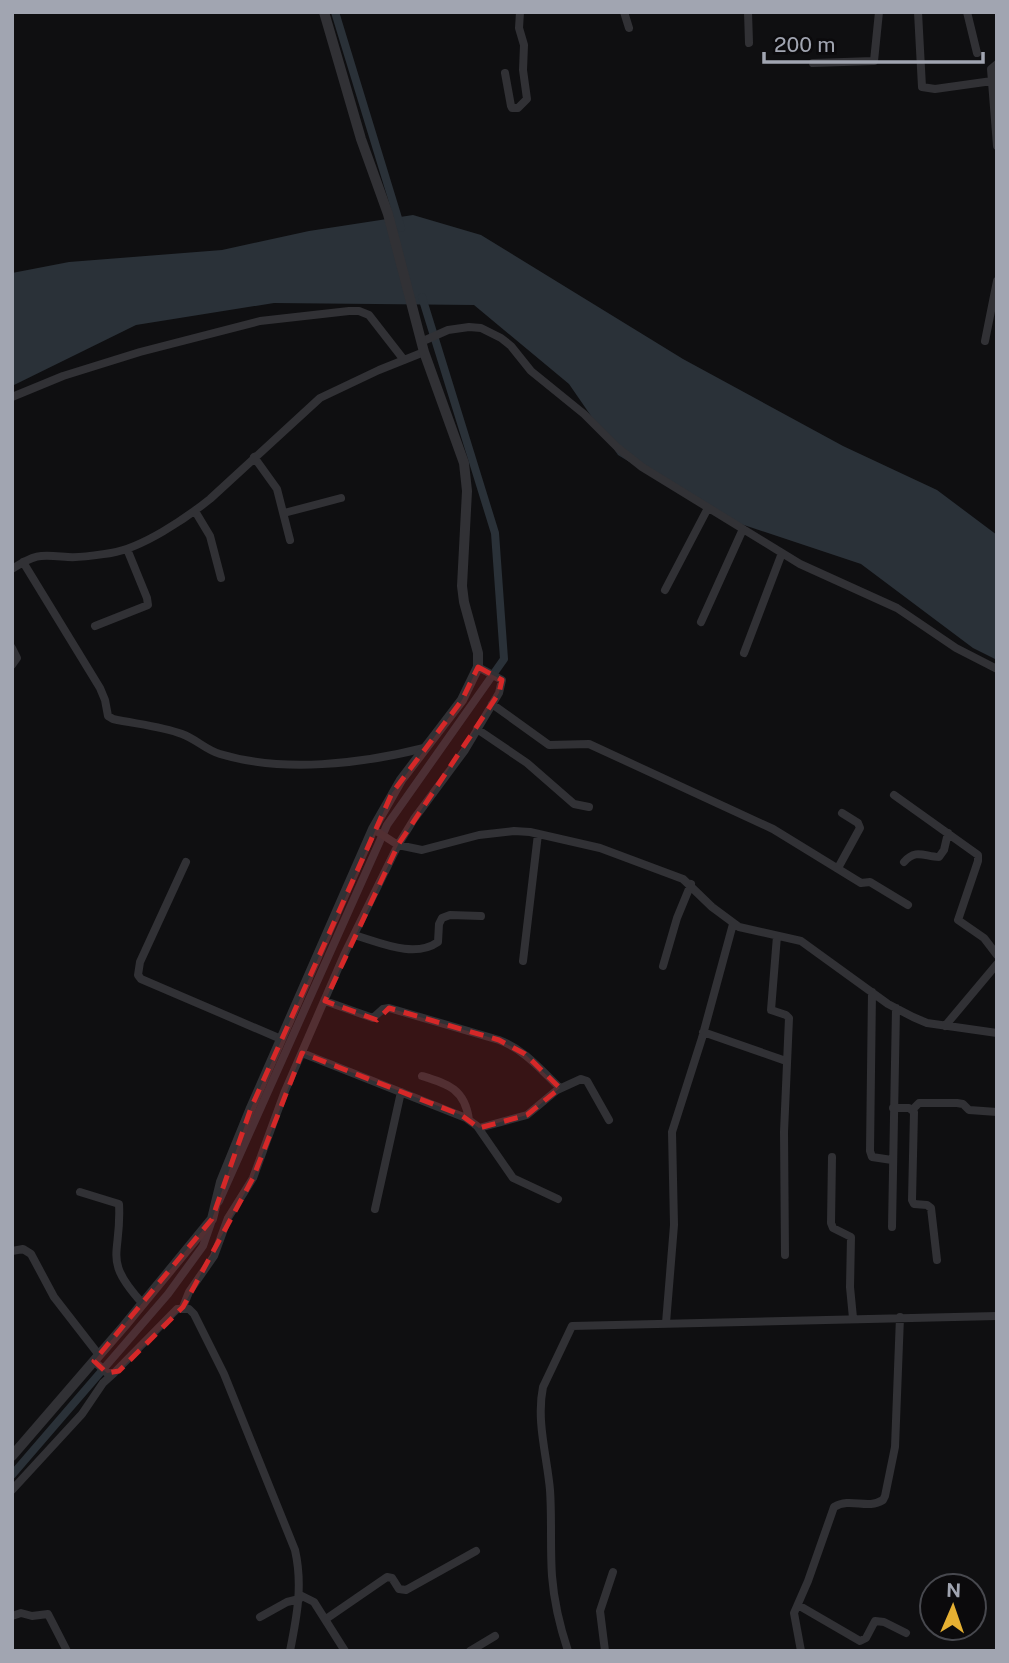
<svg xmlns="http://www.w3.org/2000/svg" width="1009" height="1663" font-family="'Public Sans',sans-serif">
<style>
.water{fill:#2a3138}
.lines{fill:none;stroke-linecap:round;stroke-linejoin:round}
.canal{stroke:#2a3138;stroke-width:8}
.minor{stroke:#313135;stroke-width:8}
.tertiary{stroke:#313135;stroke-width:10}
.marked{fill:#d62828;fill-opacity:0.2;stroke:#d62828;stroke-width:5;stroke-dasharray:14 9;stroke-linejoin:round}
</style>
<rect width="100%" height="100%" fill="#0f0f11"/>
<!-- water -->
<path class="water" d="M413,215l68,20 202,124 160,87 94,44 60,45v125l-24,-12 -112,-84 -141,-47 -102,-62 -49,-71 -95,-79 -200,-2 -138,22 -124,61v-113l57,-11 153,-12 87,-19z"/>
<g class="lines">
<!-- canal -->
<path class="canal" d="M335,12l66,216
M219,1201l168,-376 117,-166 -9,-126 -73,-236
M12,1475l156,-181 35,-48 8,-23"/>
<!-- minor -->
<path class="minor" d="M624,12l5,16
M748,12l1,31
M918,12l4,75 13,2 57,-8
M967,12l10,41
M813,63l61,-2 5,-49
M997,64l-6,5 6,77
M505,73l6,33 1,2h6l9,-9 -4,-29 1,-25 -5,-17 1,-16
M985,341l12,-60
M421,342l27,-12 21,-3 12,1 20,10 10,8 20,25 53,43 34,34 24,19 158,97 97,44 59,40 41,21
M12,397l51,-21 77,-24 120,-31 89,-10h10l10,4 35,45
M254,457l23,32 13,51
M195,511l15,25 11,42
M284,513l57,-15
M23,562l77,126 5,12 3,16 5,3c23,5 48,7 69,15 14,5 24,16 38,20 63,19 141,10 204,-6
M12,569c25,-16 28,-14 56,-12 14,1 29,-2 43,-4 31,-5 74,-34 99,-54l110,-101 59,-28 45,-18
M665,590l43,-82
M701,622l42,-93
M95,626l53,-21 -1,-7 -20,-49
M12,648l5,10 -5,7
M744,653l38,-100
M492,704l57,41 40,-1 184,85 88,54 9,-1 38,23
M477,729l50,34 47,41 15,3
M894,795l84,60v6l-20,59 26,18 13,17
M373,829l25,16 24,5 57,-15 35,-4 16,1 70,16 83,31 29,28 27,20 62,14 87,63 25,13 14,6 70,10
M186,862l-46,100 -2,13 3,4 140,60
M904,862c12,-14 21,-5 35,-5l5,-7 4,-17
M838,868l22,-40 -2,-5 -16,-10
M354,935c25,7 60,24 84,7l1,-18 3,-6 8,-3 31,1
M777,936l-6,74 15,5 3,3 -5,114 1,123
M523,961l15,-127
M663,966l14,-48 14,-34
M872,992l-2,159 2,6 20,3
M325,1001l48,17 10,-9 6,-1 110,32c25,9 42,30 61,48
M945,1026l52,-62
M703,1032l83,29
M302,1053l164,65 11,8 36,52 45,21
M422,1076c26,8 43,13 47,44
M893,1108h16l5,4 -2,88 2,4 13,1 4,3 6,52
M913,1109l6,-6h38l6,1 6,6 28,2
M479,1128l48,-13 30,-25 24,-11 6,2 22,39
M832,1157l-1,66 2,5 18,9 -1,50 3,31
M80,1192l39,12c3,52 -18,54 24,100
M375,1209l26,-117
M892,1227l4,-219
M12,1251l11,-2 8,5 23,43 45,58
M183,1307l6,-15 25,-36 14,-38 25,-40 32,-87 59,-136 54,-110 16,-26 51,-69 34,-57 3,-13 -24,-13
M666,1323l8,-98 -2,-93 30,-94 31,-114
M94,1361l13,12h7l63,-64h12l5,5 30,60 71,176c8,35 2,66 -5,101
M12,1490l70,-76 21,-31 11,-10
M300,1595l14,7 31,49
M798,1605l62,36 6,-3 9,-17 9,1 22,11
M12,1616l9,-3 11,3 16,-2 19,37
M260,1617l27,-15 12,-3
M326,1619l61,-42 5,1 7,11 7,1 70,-39
M470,1651l25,-15
M568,1651c-8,-24 -14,-49 -16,-75 -2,-28 0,-58 -2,-86 -3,-34 -14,-69 -7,-103l29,-61 425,-10
M605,1651l-5,-40 13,-39
M801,1651l-7,-38 14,-32 26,-74c17,-10 33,3 49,-7l2,-4 10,-49 5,-130"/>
<!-- tertiary -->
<path class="tertiary" d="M12,1456l113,-131 87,-106 9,-37 30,-74 122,-279 28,-49 61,-80 16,-33v-14l-14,-51 -2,-16 5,-95 -3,-28 -40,-111 -36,-138 -27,-75 -37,-127"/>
</g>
<!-- marked area -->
<path class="marked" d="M478,667l24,13 -3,13 -101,152 -73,156 52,19 12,-12 110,32 26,14 35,34 -33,27 -48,13 -18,-13 -159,-62 -49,125 -70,129 -64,64 -12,2 -13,-12 118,-142 39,-111 141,-315 70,-93z"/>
<!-- border -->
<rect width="1009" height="1663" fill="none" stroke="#a1a5b1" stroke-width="28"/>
<!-- north arrow -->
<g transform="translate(953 1607) rotate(2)"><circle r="33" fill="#0b0a0c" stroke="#47484e" stroke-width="2"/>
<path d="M0-5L12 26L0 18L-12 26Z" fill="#e6b032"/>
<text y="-10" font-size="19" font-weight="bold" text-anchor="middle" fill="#a1a5b1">N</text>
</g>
<!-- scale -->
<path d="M764 52v10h219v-10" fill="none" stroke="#a1a5b1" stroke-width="3.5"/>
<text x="774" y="52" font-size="21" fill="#a1a5b1" stroke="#0b0a0c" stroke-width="5" paint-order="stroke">200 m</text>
</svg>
